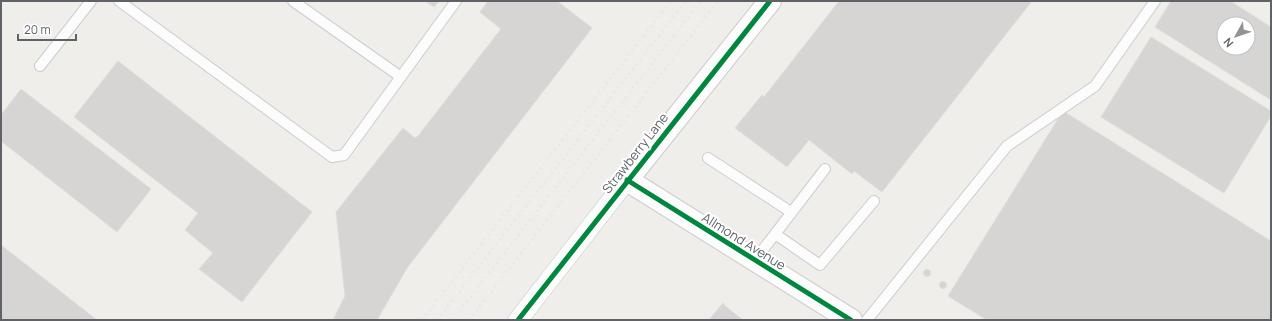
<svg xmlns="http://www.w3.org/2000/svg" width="1272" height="321" font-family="Manrope,sans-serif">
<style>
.building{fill:#d6d5d3;stroke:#deddd9;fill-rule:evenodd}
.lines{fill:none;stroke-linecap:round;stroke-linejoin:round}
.service-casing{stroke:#cbcccc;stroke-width:12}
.minor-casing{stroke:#cbcccc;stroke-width:20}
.tertiary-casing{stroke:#cbcccc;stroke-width:24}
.service{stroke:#fdfcfc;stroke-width:10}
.minor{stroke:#fdfcfc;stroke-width:19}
.tertiary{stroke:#fdfcfc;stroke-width:22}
.rail{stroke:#e4e4e4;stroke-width:3;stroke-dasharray:1 5;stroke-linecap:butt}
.cycleway-casing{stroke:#fff;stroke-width:8}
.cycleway{stroke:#00873e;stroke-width:5}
.labels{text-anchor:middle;stroke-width:4;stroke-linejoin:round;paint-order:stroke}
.street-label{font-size:13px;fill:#5f6368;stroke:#fff}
</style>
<rect width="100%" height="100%" fill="#efeeea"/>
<!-- building -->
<path class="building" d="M425,1h14l-5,6z
M488,1h69l35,27 -185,240 -30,52h-44l12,-24 -9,-84 67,-84 12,10 3,-2 83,-107 -21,-17z
M839,1h193l-150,191 -28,-21 -2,3 -43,-34 -22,27 -52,-39 27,-33 2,2z
M1171,1h59l41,26v73l-116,-73zM1224,24h24v24h-24z
M1151,37l120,74v5l-47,77 -123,-76z
M118,61l194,151 -70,90 -43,-33 14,-16 -28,-23 13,-17 -124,-96z
M21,89l130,100 -34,43 -116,-91v-26z
M1063,111l208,130v79h-284l-39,-24z
M1,245l96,75h-96z
M923.5 273a3.5 3.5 0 1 1 7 0a3.5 3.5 0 1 1-7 0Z
M939.5 285a3.5 3.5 0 1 1 7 0a3.5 3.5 0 1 1-7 0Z
M723,303l1,2 19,15h-34z"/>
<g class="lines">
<defs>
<path id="service" d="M119,1l213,156 12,-2 112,-154
M293,1l108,76
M40,66l51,-65
M708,158l83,54
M775,234l45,31 54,-64
M755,260l70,-91
M867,320l140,-174 88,-60 60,-85"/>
<path id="minor" d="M518,320l109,-140"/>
<path id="tertiary" d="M770,1l-143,179 224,140"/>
</defs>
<!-- service casing -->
<use href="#service" class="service-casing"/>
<!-- minor casing -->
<use href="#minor" class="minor-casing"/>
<!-- tertiary casing -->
<use href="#tertiary" class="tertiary-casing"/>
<!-- service -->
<use href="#service" class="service"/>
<!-- minor -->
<use href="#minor" class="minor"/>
<!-- tertiary -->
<use href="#tertiary" class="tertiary"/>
<!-- rail -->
<path class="rail" d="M422,320l249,-319
M437,320l249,-319
M452,320l249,-319
M469,320l249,-319"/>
<defs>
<path id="cycleway" d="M627,180l224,140
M518,320l252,-319"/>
</defs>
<!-- cycleway casing -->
<use href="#cycleway" class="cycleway-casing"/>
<!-- cycleway -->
<use href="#cycleway" class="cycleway"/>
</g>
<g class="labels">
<!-- street labels -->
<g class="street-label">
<text transform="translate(635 153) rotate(-52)" y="5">Strawberry Lane</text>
<text transform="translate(744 241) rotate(32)" y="5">Allmond Avenue</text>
</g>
</g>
<!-- border -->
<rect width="1272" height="321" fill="none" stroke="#5f6368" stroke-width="4"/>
<!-- north arrow -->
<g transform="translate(1236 36) rotate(230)"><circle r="19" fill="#ffffff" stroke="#bfc1c3"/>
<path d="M0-3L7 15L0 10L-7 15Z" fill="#919496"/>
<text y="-6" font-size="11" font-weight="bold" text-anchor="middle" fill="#5f6368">N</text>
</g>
<!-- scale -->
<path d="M18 34v6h58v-6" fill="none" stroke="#5f6368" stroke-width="2"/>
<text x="24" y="34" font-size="12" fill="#5f6368" stroke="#ffffff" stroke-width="3" paint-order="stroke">20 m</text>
</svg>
